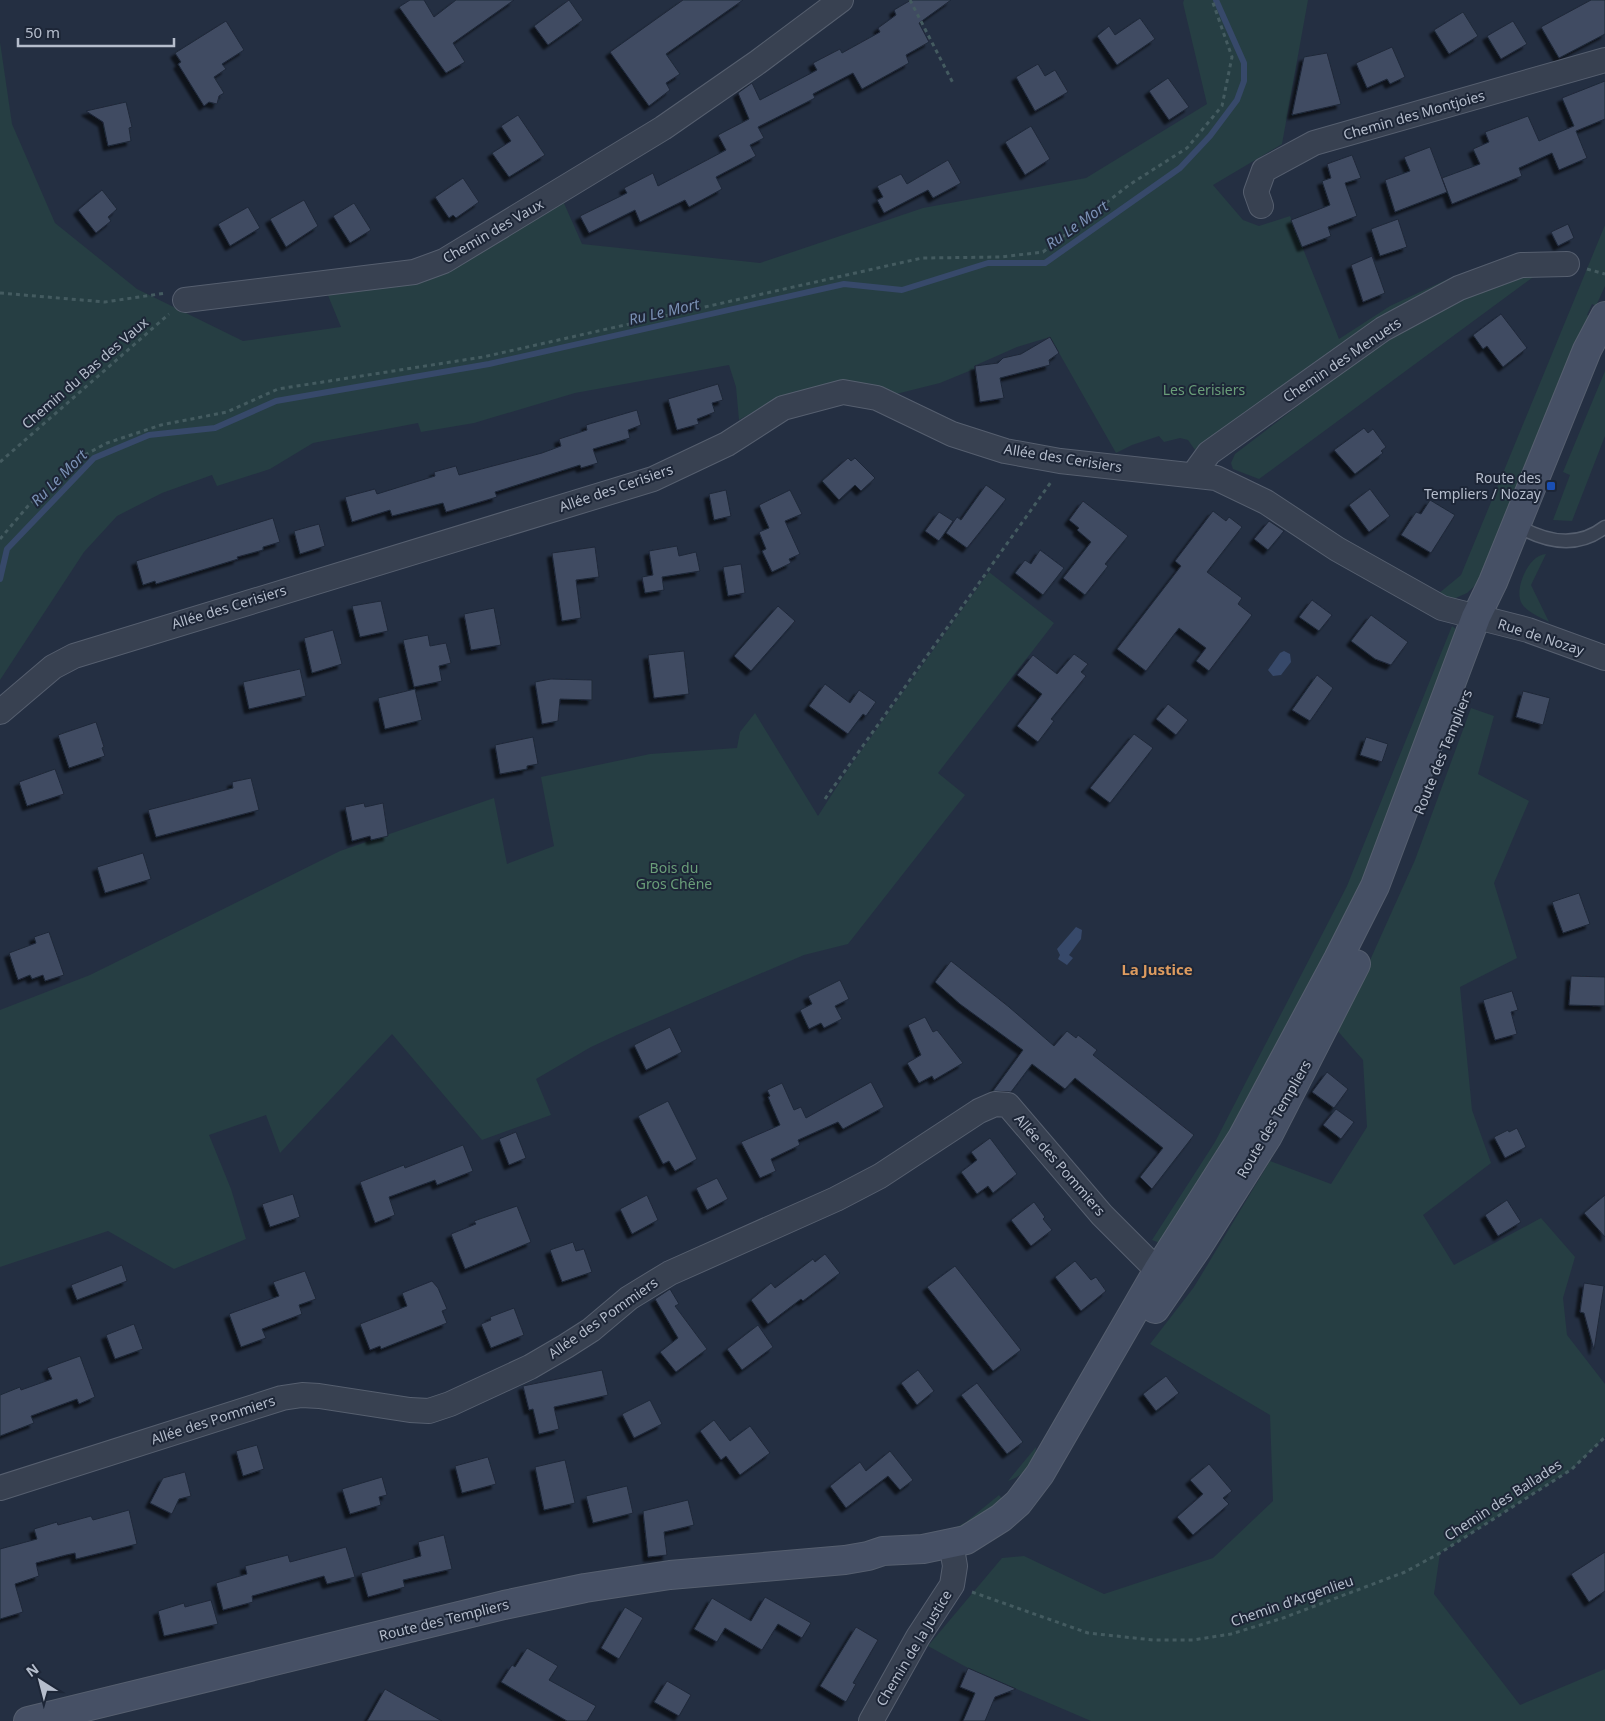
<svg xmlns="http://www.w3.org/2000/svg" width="1605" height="1721" font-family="'Noto Sans',sans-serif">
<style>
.green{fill:#263e43}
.water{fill:#37496a}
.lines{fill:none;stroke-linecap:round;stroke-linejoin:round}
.stream{stroke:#37496a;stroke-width:6}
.building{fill:#404c62;stroke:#1f2839;filter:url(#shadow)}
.service-casing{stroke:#565f6f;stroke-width:15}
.minor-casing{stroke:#565f6f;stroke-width:26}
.secondary-casing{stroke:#565f6f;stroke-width:30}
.path{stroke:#445b60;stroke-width:3;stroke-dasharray:4 4;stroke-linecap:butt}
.service{stroke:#384151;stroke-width:12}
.minor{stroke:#384151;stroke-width:24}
.secondary{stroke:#465065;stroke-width:28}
.transit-dot{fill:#1a4fb4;stroke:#1d2637;stroke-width:2}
.labels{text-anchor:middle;stroke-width:4;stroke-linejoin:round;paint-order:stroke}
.street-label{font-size:14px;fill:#b5bdcc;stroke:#1d2637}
.park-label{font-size:14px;fill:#6a9e79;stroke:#1d2637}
.poi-label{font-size:14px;fill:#b5bdcc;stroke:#1d2637;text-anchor:end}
.water-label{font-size:15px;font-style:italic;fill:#7b91b5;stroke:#1d2637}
.neighbourhood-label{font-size:15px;font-weight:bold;fill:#dd9b5f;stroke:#1d2637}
</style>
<defs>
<filter id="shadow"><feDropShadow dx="-4.5" dy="4.5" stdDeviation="1" flood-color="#0009"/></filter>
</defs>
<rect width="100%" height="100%" fill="#242f42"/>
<!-- green -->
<path class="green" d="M1184,0h124l-26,144 -69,41 30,35 16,6 31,-10 49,123 51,-33 60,-28 26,-8 -257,168 -24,12 -7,-10 -8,-2 -16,4 -5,-6 -27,9 -16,8 -66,-116 -33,10 -43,19v3l-34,14 -44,11 -24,-10 -30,-3 -58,14 -45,25 -3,-33 -7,-22 -154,28 -101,30 -53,9 -3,-9 -105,20 -43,26 -53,17 -5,-11 -50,18 -45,23 -33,36 -84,128v-638l12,82 43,99 82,66 106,52 98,-14 -14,-34 113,-19 123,-73 19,43 178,19 163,-55 163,-30 121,-74 -24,-101z
M1605,225v61l-9,20 -4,-2 -5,11 4,2 -39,81 -71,182 -14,13 -16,7 -13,-6 23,-19z
M1526,271l10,4 -277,204 -26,-10 -2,-6 4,-9 150,-115 64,-36z
M1605,371v65l-33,85 -19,-1 17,-45 -7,-3z
M1546,554l-15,31 18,37c-9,-5 -21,-9 -27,-18 -9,-14 7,-50 24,-50z
M989,572l65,51 -116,150 27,22 -117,149 -44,11 -185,79 -28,13 -55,32 15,36 -69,25 -90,-106 -112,119 -14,-38 -57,20 22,54 15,50 -72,30 -66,-38 -108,36v-257l90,-35 250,-124 154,-53 13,66 47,-18 -13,-69 109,-23 87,-6 3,-16 15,-19 63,103 31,-48z
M1452,626l4,3 -25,74 -66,175 -111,217 -94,148 -8,-3 63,-98 132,-256z
M1471,708l23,8 -16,58 51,27 -35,82 23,75 -57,29 12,123 19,53 -68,52 31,50 87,-47 34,39 -12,41 4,37 38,49v53l-33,32 -132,84 -6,41 86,111 85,-36v52h-514l-123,-53 -40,-22 74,-88 22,-2 80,38 109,-36 60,-57 -3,-86 -120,-71 44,-57 76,-126 61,23 36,-57 -4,-67 -27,-31 22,-42 57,-127z
M1036,1447c0,15 -14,30 -28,34z
M999,1495l5,6 -35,28 -22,3 19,-10z"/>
<!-- water -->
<path class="water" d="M1284,651l6,3 1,8 -10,13 -8,1 -5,-6 12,-17z
M1076,927l6,3 -1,9 -12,16 4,3 -6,7 -9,-6 2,-4 -3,-6z"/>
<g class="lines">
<!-- stream -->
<path class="stream" d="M0,579l7,-30 87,-91 55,-23 66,-7 61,-27 213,-37 355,-80 58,6 86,-27h57l135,-95 30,-32 27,-36 7,-19v-18l-28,-63"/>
</g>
<!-- building -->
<path class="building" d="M410,0h14l10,17 22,-17h58l-61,43 12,19 -19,11 -47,-66z
M569,0l14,20 -35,25 -14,-19z
M683,0h60l-77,54 14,20 -14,9 4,7 -21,16 -39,-54z
M911,0h40l-32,23 10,19 -23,13 3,8 -47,26 -9,-16 -40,21 2,4 -57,29 6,11 -14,7 6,11 -40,21 6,12 -33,18 -4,-7 -45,22 -5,-12 -46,23 -9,-17 47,-23 -3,-5 29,-15 5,13 68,-36 -8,-15 31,-16 -11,-26 14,-10 8,17 57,-30 -4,-7 27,-14 2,4 38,-21 -2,-4 18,-13 -2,-5z
M1591,0h14v34l-46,24 -18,-31z
M1463,12l15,24 -29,18 -15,-24z
M1140,18l15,21 -38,26 -20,-29 12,-10 6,9z
M226,21l18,29 -22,14 4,5 -12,8 10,16 -5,3 -2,8 -8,-2 -5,4 -26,-42 3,-2 -6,-9z
M1513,21l14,23 -26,15 -14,-23z
M1392,47l13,30 -15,7 -3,-5 -20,9 -11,-25z
M1327,53l14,51 -49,11 12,-58z
M1038,64l7,12 10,-6 13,22 -33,19 -19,-34z
M1168,78l21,29 -20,13 -20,-29z
M1605,81v38l-29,12 11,27 -28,12 -7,-17 -33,15 3,8 -70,28 -10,-26 38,-14 -7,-15 16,-7 -4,-10 43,-16 11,25 18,-8 17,-7 -12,-28z
M126,102l6,25 -3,1 2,13 -23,5 -5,-24 -17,-11z
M518,115l27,40 -36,22 -17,-24 19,-12 -10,-15z
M1031,126l19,33 -25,16 -20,-33z
M1430,147l17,45 -52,20 -10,-32 25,-9 -6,-14z
M1352,155l9,23 -16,5 12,33 -29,11 3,9 -29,11 -11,-27 39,-15 -8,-24 9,-3 -4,-14z
M948,160l13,23 -28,15 -5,-8 -44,23 -7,-13 6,-3 -6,-11 24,-12 6,10z
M463,178l16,24 -23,16 -3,-3 -4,3 -14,-21z
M102,190l15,19 -9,8 3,4 -15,12 -18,-23z
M304,200l14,26 -32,21 -16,-28z
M354,203l17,27 -21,13 -17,-27z
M248,207l12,21 -30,18 -12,-22z
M1398,219l9,28 -27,9 -9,-27z
M1568,224l6,14 -16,8 -7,-14z
M1372,256l13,37 -22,9 -12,-37z
M1501,314l26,34 -24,19 -16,-21 -4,3 -10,-14z
M1050,337l9,16 -10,7 1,5 -50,13 4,20 -24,4 -5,-36 23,-3 5,-5 18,-4z
M718,384l5,16 -11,3 3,9 -18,7 2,5 -22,6 -9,-31z
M637,410l4,15 -13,5 2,8 -37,11 5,14 -17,5 -1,-3 -85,27 2,5 -51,15 -3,-9 -51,13 -2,-6 -38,12 -7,-25 30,-8 2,5 58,-18 -1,-4 22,-6 3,9 83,-22 19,-7 -2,-7 28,-9 -1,-5z
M1364,428l4,5 5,-4 13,18 -5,4 2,2 -28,21 -21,-24z
M848,458l3,3 4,-3 20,20 -14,13 -6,-6 -16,15 -17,-19z
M986,485l20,14 -39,49 -21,-15 11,-16 4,3z
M1370,489l20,27 -21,16 -20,-27z
M726,490l5,26 -17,4 -5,-26z
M790,490l12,24 -17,7 15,33 -11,5 2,4 -19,9 -10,-21 4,-2 -7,-17 10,-4 -10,-23z
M1430,500l25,15 -24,38 -30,-18 15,-23 5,2z
M1083,501l45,35 -23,28 3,2 -23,29 -22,-17 28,-36 -14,-12 2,-2 -10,-8z
M1213,511l13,10 3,-4 13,10 -35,45 35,26 -4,6 14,11 -43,56 -13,-10 10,-13 -27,-20 -33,43 -29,-22 64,-83 -6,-5z
M939,512l14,9 -14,20 -14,-10z
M273,518l7,24 -17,5v3l-26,7 1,2 -82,25 -1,-3 -12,4 -7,-24z
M1269,521l15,10 -16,19 -14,-11z
M319,524l6,22 -25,8 -6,-23z
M677,546l2,10 17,-4 4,19 -38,6 2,13 -19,3 -3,-16 11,-2 -4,-24z
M595,547l4,30 -23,3 5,38 -19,3 -10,-68z
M1040,550l24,18 -21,27 -28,-22 10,-13 6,4z
M741,564l4,29 -17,3 -5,-29z
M1312,600l20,15 -13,16 -20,-14z
M381,601l7,30 -28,6 -8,-31z
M778,606l17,15 -44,50 -17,-15z
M494,608l7,37 -30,5 -7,-36z
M1371,615l37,27 -17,23 -16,-6 -24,-18z
M333,630l9,34 -30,9 -8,-35z
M428,635l2,11 16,-3 5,20 -12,3 3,15 -28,6 -11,-47z
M684,651l5,43 -35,4 -6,-43z
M1074,654l14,10 -7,8 5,4 -35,43 3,2 -16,21 -21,-16 25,-32 -25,-19 16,-20 24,19z
M300,669l6,27 -57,13 -6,-27z
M1317,675l16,13 -23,33 -18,-11z
M551,679l41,1v20l-32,-1 -2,22 -16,3 -7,-42z
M825,684l25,19 9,-13 17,12 -10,14 -3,-2 -15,20 -39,-28z
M415,689l7,31 -37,9 -7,-31z
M1523,691l27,7 -7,27 -27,-8z
M1168,704l20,16 -12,15 -20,-16z
M96,722l8,25 -2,1 3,8 -36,12 -11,-33z
M1134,734l19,14 -43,55 -20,-15z
M533,737l5,27 -11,2v3l-27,5 -5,-29z
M1366,737l22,7 -6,18 -22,-7z
M55,769l9,25 -37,12 -8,-24z
M251,778l8,32 -103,27 -8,-27 85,-22 -1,-6z
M364,803l1,4 18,-4 5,33 -17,4 -1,-4 -18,5 -7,-34z
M143,853l8,26 -46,14 -8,-26z
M1579,893l11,31 -27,9 -11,-31z
M49,932l15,43 -19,6 -2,-6 -11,4 -2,-4 -12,5 -9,-27 27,-10 -2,-6z
M951,961l58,46 45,39 13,-15 9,7 2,-3 19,15 -4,5 101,80 -42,54 -12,-12 23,-29 -88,-70 -10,11 -33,-25 -21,28 -18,-1 30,-41 -63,-46 -25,-22z
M1571,976l34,1v29l-36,-1z
M840,980l9,19 -14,7 7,13 -18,9 -3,-5 -12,6 -9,-19 12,-6 -4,-8z
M1512,991l6,19 -7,2 6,22 -22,6 -12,-40z
M925,1017l8,15 4,-2 26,33 -29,17 -2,-4 -13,7 -12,-20 14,-8 -13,-30z
M670,1027l12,25 -36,18 -12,-25z
M1327,1072l21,17 -14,19 -22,-16z
M871,1082l13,25 -41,22 -5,-7 -40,18 2,5 -29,14 5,12 -16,7 -19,-36 39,-17 -12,-28 2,-1 -3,-6 15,-7 12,27 7,-3 5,11z
M668,1101l29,58 -22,12 -6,-10 -6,3 -25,-48z
M1336,1109l18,13 -13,17 -18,-14z
M1517,1128l9,19 -21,11 -11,-21 14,-7 1,2z
M516,1132l10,26 -17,7 -10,-26z
M990,1138l27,36 -24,19 -5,-7 -11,8 -16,-22 16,-12 -6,-8z
M463,1145l10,26 -36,14 -2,-5 -46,17 6,18 -20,8 -15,-41 44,-17 1,3z
M717,1178l11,21 -21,11 -11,-22z
M293,1194l7,23 -30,10 -8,-23z
M647,1195l11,25 -26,14 -12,-25z
M1605,1195v42l-21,-24z
M1507,1200l14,22 -23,14 -13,-21z
M1034,1202l11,15 -2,2 9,11 -21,16 -20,-26z
M517,1206l14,36 -66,27 -14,-35 25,-10 -2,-3z
M573,1242l3,9 8,-2 8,23 -30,10 -12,-32z
M825,1254l15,19 -37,28 -2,-2 -33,25 -17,-24 20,-17 4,5 38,-29 2,3z
M1075,1261l16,19 5,-3 10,14 -25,20 -26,-34z
M122,1265l5,16 -50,19 -6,-15z
M955,1266l66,84 -28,21 -66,-84z
M305,1271l11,28 -17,6 3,9 -40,15 4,9 -25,9 -12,-33 50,-18 -6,-14z
M432,1281l6,7 9,21 -5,2 5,12 -66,26 -1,-3 -10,4 -10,-26 47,-18 -5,-13z
M1584,1283l20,3 -10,64 -10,-37 -4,-1z
M670,1289l9,15 -4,2 32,43 -31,23 -16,-20 18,-14 -23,-39z
M514,1308l10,27 -33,13 -10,-24 10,-4 -1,-3z
M134,1324l9,25 -28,10 -9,-24z
M758,1325l15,22 -31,23 -15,-21z
M80,1356l15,41 -16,7 -2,-5 -46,17 3,7 -34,13v-41l20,-8 1,3 31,-11 -5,-11z
M602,1370l6,25 -54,12 5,22 -20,5 -6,-25 -4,1 -6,-24z
M918,1370l16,21 -17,14 -16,-22z
M1166,1376l13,17 -23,18 -13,-17z
M977,1383l46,59 -16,12 -46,-59z
M650,1400l12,24 -28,14 -12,-24z
M714,1420l16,21 20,-15 20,27 -30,22 -14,-19 -5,4 -21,-29z
M257,1445l7,24 -21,7 -7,-25z
M890,1451l23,29 -13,10 -12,-14 -42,32 -16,-22 30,-24 6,9z
M488,1457l8,27 -34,9 -7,-27z
M565,1460l10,43 -31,7 -9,-43z
M1209,1464l23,27 -9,7 6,6 -36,31 -16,-18 26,-23 -13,-14z
M185,1472l6,24 -12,3 -7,15 -22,-11 13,-25z
M382,1477l5,18 -8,2 2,8 -31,9 -8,-25z
M627,1486l6,27 -40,10 -7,-27z
M688,1500l6,25 -30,7 3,23 -19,2 -5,-46z
M129,1510l8,34 -61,15 -1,-6 -9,2 -30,8 3,13 -24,8 8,28 -23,7v-70l37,-10 -3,-10 23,-7 1,3 33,-9 2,4z
M444,1535l8,34 -49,11 2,7 -37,10 -7,-24 60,-17 -3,-14z
M346,1547l9,30 -28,7 -3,-8 -72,20 1,6 -30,8 -7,-27 31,-9 -2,-8 43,-11 2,7z
M1605,1552v39l-16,11 -18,-28z
M765,1597l46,26 -9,15 -24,-14 -16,26 -37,-22 -8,14 -23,-13 18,-31 39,23z
M211,1600l7,24 -54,12 -6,-25 26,-8 1,4z
M625,1607l18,11 -24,41 -18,-11z
M856,1627l22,13 -25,43 3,1 -10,18 -26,-16z
M527,1648l31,18 -9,14 47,26 -9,15h-20l-66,-39 11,-17 3,2z
M968,1668l48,21 -21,8 -10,24h-22l12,-28 -15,-6z
M667,1681l24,14 -12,21 -25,-14z
M385,1689l12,7 45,25h-75z"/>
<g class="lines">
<defs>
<path id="service" d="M1516,525c29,17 61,24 89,2"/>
<path id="minor" d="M1261,206l-5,-14 8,-22 50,-27 291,-83
M185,300l229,-28 30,-11 219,-133 95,-66 83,-62
M1193,475l16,-22 174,-124 76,-41 62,-23 46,-1
M0,712l53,-45 21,-11 579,-177 74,-35 56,-36 60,-16 34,6 75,36 53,17 55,10 156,17 50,24 71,47 105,59 86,22 77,28
M0,1488l282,-90 20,-3 17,1 91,14 19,1 21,-7 80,-37 36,-21 25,-16 38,-32 41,-25 166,-74 44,-23 99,-65 16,-7 13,1 94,110 51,51 20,14
M871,1721l47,-84 34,-52 3,-19 -4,-23"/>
<path id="secondary" d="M1155,1309l42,-61 71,-112 88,-172
M28,1721l476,-116 81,-17 85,-13 175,-15 23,-4 15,-5 40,-2 43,-9 35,-22 17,-15 22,-29 118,-204 84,-132 96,-179 37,-73 101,-269 17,-35 94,-232 18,-34"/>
</defs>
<!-- service casing -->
<use href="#service" class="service-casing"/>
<!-- minor casing -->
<use href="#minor" class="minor-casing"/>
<!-- secondary casing -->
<use href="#secondary" class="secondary-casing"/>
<!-- path -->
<path class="path" d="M910,0l44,85
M1587,269l18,5
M0,293l105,9 61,-9
M0,462l169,-148
M0,539l28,-33 51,-48 28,-15 54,-18 66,-13 51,-23 205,-32 439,-99 79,-1 42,-5 86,-67 58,-37 35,-42 10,-49 -20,-57
M825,799l226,-317
M972,1592l116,41 65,7h40l38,-6 52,-16 122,-46 35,-19 132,-84 33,-32"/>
<!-- service -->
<use href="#service" class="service"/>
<!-- minor -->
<use href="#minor" class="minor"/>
<!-- secondary -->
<use href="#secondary" class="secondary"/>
</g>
<!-- markers -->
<rect class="transit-dot" x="1546" y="481" width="10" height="10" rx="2.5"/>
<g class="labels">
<!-- street labels -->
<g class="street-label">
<text transform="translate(1414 115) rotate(-16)" y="5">Chemin des Montjoies</text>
<text transform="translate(493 231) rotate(-30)" y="5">Chemin des Vaux</text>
<text transform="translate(1342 360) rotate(-34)" y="5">Chemin des Menuets</text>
<text transform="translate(85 373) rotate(-41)" y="5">Chemin du Bas des Vaux</text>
<text transform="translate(1063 458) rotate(9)" y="5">Allée des Cerisiers</text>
<text transform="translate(616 488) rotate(-19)" y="5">Allée des Cerisiers</text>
<text transform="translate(229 607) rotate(-17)" y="5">Allée des Cerisiers</text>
<text transform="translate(1541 637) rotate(18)" y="5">Rue de Nozay</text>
<text transform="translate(1443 752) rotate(-68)" y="5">Route des Templiers</text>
<text transform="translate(1274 1119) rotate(-60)" y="5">Route des Templiers</text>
<text transform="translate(1060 1165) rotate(49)" y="5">Allée des Pommiers</text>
<text transform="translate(603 1318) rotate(-35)" y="5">Allée des Pommiers</text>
<text transform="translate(213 1420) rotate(-18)" y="5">Allée des Pommiers</text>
<text transform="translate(1503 1500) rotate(-33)" y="5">Chemin des Ballades</text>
<text transform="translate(1292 1601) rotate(-19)" y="5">Chemin d'Argenlieu</text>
<text transform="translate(444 1620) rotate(-14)" y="5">Route des Templiers</text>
<text transform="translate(914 1648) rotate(-59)" y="5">Chemin de la Justice</text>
</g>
<!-- park labels -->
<g class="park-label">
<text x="1204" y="395">Les Cerisiers</text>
<text x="674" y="873">Bois du<tspan x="674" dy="16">Gros Chêne</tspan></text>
</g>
<!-- poi labels -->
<g class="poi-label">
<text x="1541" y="483">Route des<tspan x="1541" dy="16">Templiers / Nozay</tspan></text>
</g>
<!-- water labels -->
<g class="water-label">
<text transform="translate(1077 225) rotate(-35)" y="5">Ru Le Mort</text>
<text transform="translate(664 312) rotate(-13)" y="5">Ru Le Mort</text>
<text transform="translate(59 478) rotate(-45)" y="5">Ru Le Mort</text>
</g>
<!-- neighbourhood labels -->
<g class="neighbourhood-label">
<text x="1157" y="975">La Justice</text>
</g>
</g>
<!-- north arrow -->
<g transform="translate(40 1681) rotate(324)" stroke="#1d2637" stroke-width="4" paint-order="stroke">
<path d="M0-4L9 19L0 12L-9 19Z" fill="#b5bdcc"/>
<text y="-8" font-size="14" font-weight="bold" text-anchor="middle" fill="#b5bdcc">N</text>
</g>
<!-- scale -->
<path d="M18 38v8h156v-8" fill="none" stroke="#b5bdcc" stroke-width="2.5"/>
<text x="25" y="38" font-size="15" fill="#b5bdcc" stroke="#1d2637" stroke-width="4" paint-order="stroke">50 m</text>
</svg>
